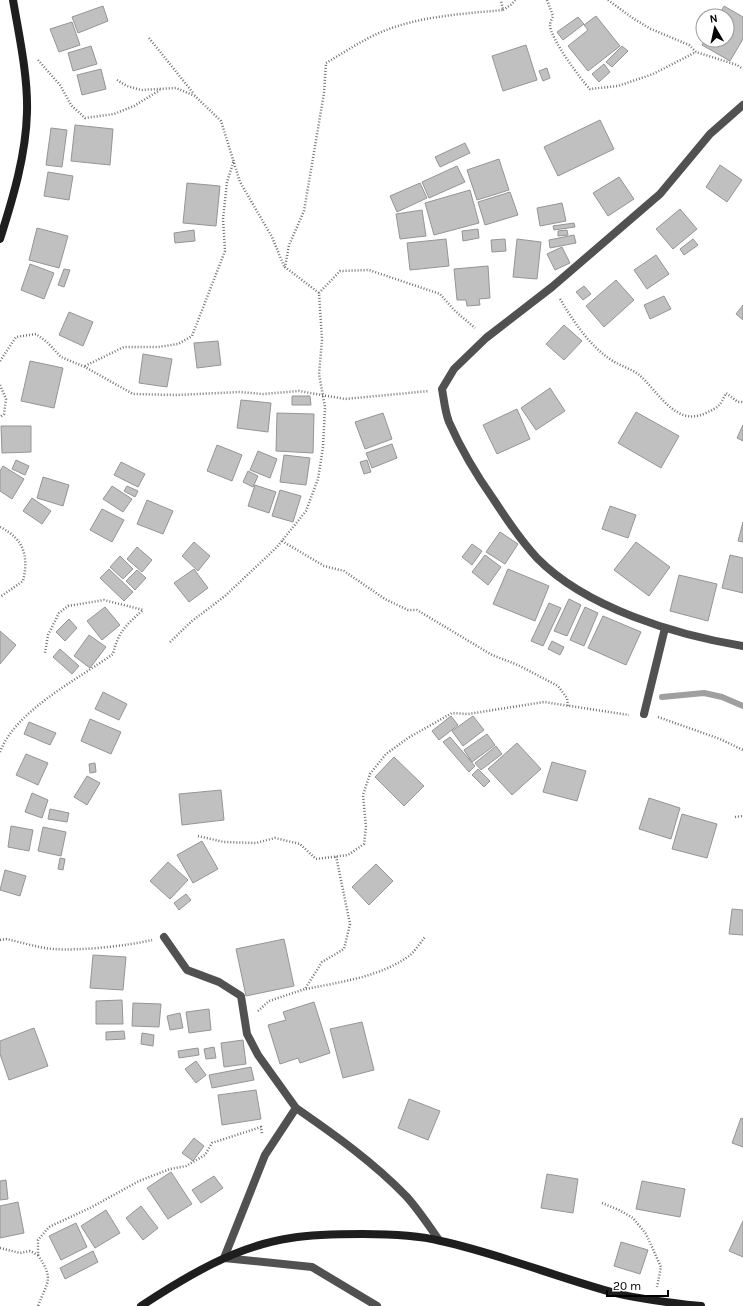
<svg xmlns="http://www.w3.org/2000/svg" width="743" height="1306" font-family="Karla,sans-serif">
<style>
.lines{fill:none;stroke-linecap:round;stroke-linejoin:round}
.stream{stroke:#9f9f9f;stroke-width:6}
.building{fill:#c0c0c0;stroke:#959595}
.path{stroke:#737373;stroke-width:2.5;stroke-dasharray:1 2;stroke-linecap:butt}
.street{stroke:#515151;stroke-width:8}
.secondary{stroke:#1e1e1e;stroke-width:8}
</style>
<rect width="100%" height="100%" fill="#fff"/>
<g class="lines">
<!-- stream -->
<path class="stream" d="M662,697l42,-4 18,4 21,9"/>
</g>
<!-- building -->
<path class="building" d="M103,6l5,15 -30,12 -6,-16z
M724,6l19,11v22l-13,22 -28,-16 3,-5h22v-24h-8z
M596,16l24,30 -32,25 -20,-25 20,-16 -4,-5z
M578,17l6,7 -21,16 -6,-8z
M72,22l8,23 -21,7 -9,-23z
M526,45l11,35 -34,11 -11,-35z
M91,46l6,18 -24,7 -5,-18z
M622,46l6,5 -16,16 -6,-5z
M604,64l6,8 -11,10 -7,-8z
M547,68l3,10 -7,3 -4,-10z
M101,69l5,20 -24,6 -5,-20z
M600,120l14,29 -56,27 -14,-29z
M75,125l38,4 -3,36 -39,-4z
M51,128l16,2 -5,37 -16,-2z
M465,143l5,10 -30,14 -5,-10z
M499,159l10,31 -32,10 -10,-30z
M720,165l22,15 -15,22 -21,-15z
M457,166l8,16 -36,16 -7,-16z
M48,172l25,4 -4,24 -25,-4z
M619,177l15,22 -26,17 -15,-23z
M187,183l33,3 -4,40 -33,-3z
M420,183l7,15 -30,14 -7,-16z
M470,190l9,33 -45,12 -9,-32z
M510,192l8,23 -33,10 -7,-23z
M562,203l4,18 -26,5 -3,-18z
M680,209l17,20 -24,20 -17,-20z
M422,210l4,26 -26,3 -4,-25z
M574,223l1,4 -21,3 -1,-4z
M37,228l31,8 -9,32 -30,-8z
M478,229l1,9 -16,3 -1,-10z
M194,230l1,11 -20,2 -1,-10z
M567,230l1,5 -10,1v-5z
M574,235l2,8 -26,5 -1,-8z
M446,239l3,27 -39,4 -3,-27z
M505,239l1,12 -14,1 -1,-12z
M517,239l24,3 -4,37 -24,-2z
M693,239l5,6 -14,10 -4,-6z
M562,247l8,16 -15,7 -8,-16z
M656,255l13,19 -22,15 -13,-19z
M30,264l24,9 -10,26 -23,-9z
M488,266l2,32 -11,1 1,6 -13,1 -1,-6h-9l-3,-31z
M64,269l6,1 -6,17 -6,-2z
M616,280l18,20 -30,27 -18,-21z
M584,286l7,8 -8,6 -7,-8z
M664,296l7,13 -21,10 -6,-14z
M743,305v15l-7,-6z
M69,312l24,10 -10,24 -24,-11z
M564,325l18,16 -18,19 -18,-16z
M218,341l3,24 -24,3 -3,-25z
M143,354l29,5 -5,28 -28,-4z
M30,361l33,7 -9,40 -33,-7z
M550,388l15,23 -29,19 -15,-22z
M292,396h18l1,9h-19z
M241,400l30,3 -3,29 -31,-4z
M517,409l13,30 -33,15 -14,-29z
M636,412l43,24 -18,32 -43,-25z
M277,413l37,1 -1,39 -37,-2z
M383,413l9,26 -27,10 -10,-27z
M743,425v16l-6,-3z
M1,426h30v26l-29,1z
M392,444l5,14 -25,10 -6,-15z
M217,445l25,10 -10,26 -25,-10z
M258,451l19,8 -7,19 -20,-8z
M284,455l26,3 -4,27 -26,-3z
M16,460l13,6 -4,9 -13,-6z
M367,460l4,12 -7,2 -4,-12z
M121,462l24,12 -7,13 -24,-12z
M3,466l21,13 -12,20 -12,-8v-20z
M248,471l10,5 -5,11 -10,-5z
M43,477l26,8 -6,21 -26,-8z
M255,485l21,7 -7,21 -21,-7z
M112,486l20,13 -9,13 -20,-13z
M127,486l11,5 -3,6 -11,-6z
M280,490l21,6 -8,26 -21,-6z
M32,498l19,13 -9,13 -19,-13z
M147,500l26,11 -10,23 -26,-10z
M610,506l26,9 -8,23 -26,-9z
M102,509l22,11 -12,22 -22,-12z
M743,522v20l-5,-1z
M500,532l18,12 -13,20 -19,-12z
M194,542l16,14 -12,15 -16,-15z
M636,542l34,25 -21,29 -35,-26z
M472,544l10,7 -10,14 -10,-8z
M137,547l15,13 -10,12 -15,-13z
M485,555l16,12 -13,18 -16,-13z
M730,555l13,3v35l-21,-5z
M120,556l13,13 -10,10 -13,-12z
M109,569l24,23 -9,9 -24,-23z
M194,569l14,19 -19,14 -15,-19z
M508,569l41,17 -14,35 -42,-17z
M137,570l9,8 -11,12 -9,-9z
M679,575l38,9 -9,37 -38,-10z
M569,599l12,6 -14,31 -13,-5z
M549,603l12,5 -18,38 -12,-5z
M105,607l15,18 -18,15 -15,-19z
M585,607l13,6 -14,33 -14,-6z
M603,616l38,16 -15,33 -38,-17z
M69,619l8,9 -12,13 -9,-9z
M0,631l16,14 -16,19z
M89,635l17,12 -16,21 -16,-12z
M552,641l12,6 -4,8 -12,-6z
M60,649l19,17 -7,8 -19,-17z
M103,692l24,12 -8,16 -24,-11z
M451,716l7,9 -19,15 -7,-9z
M473,716l11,14 -21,16 -11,-15z
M90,719l31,13 -10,22 -30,-13z
M29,722l27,11 -6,12 -26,-11z
M487,734l8,11 -23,17 -8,-12z
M450,737l25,29 -6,6 -26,-30z
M517,743l24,26 -29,26 -24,-26z
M496,746l6,8 -21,16 -6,-7z
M26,754l22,9 -10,22 -22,-10z
M394,757l30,29 -20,20 -29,-29z
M552,762l34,9 -9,30 -34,-9z
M95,763l1,9 -6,1 -1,-9z
M478,769l12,12 -6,6 -12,-12z
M87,776l13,7 -13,22 -13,-8z
M221,790l3,30 -42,5 -3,-31z
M32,793l16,7 -6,18 -17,-6z
M649,798l31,10 -9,31 -32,-10z
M50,809l19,4 -2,9 -19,-3z
M682,814l35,10 -10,34 -35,-9z
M11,826l22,4 -4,21 -21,-4z
M43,827l23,5 -5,24 -23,-5z
M202,841l16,28 -25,14 -16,-28z
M60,858l5,1 -2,11 -5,-1z
M168,862l20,18 -18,19 -20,-18z
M376,864l17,17 -24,24 -17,-18z
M5,870l21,6 -6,20 -20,-6z
M186,894l5,6 -12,10 -5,-7z
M732,909l11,1v25l-14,-1z
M284,939l10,47 -48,10 -10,-47z
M93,955l33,2 -3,33 -33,-2z
M122,1000l1,24h-27v-23z
M314,1002l16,51 -30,10 -2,-5 -18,6 -12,-39 18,-5 -3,-8z
M133,1003l28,1 -2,23 -27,-1z
M209,1009l2,21 -22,3 -3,-21z
M180,1013l3,15 -13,2 -3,-14z
M362,1022l12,48 -31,8 -13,-49z
M34,1028l14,38 -39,14 -9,-26v-13z
M124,1031l1,8 -19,1v-8z
M142,1033l12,2 -1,11 -12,-2z
M243,1040l3,24 -22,3 -3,-24z
M214,1047l2,11 -10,1 -2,-10z
M198,1048l1,7 -20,3 -1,-7z
M196,1061l10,14 -10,8 -11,-14z
M251,1067l3,13 -42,8 -3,-13z
M256,1090l5,29 -39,6 -4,-30z
M409,1099l31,12 -12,29 -30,-12z
M741,1118l2,1v28l-11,-4z
M194,1138l10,8 -11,15 -11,-8z
M171,1172l21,32 -24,15 -21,-31z
M547,1174l31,5 -5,34 -32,-5z
M214,1176l9,12 -22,15 -9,-13z
M6,1180l2,19 -8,1v-19z
M642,1181l43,8 -5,28 -44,-8z
M18,1202l6,31 -24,5v-32z
M141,1206l17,22 -15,12 -17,-22z
M106,1210l14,23 -25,15 -14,-22z
M743,1221v36l-14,-6z
M76,1223l11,24 -26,13 -12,-24z
M621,1242l27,8 -8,24 -26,-8z
M93,1251l5,11 -33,17 -5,-11z"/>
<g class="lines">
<!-- path -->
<path class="path" d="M547,0l6,16c-1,3 -3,6 -3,9 0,13 31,55 40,64l28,-3 35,-12 43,-22
M608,0l26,19 17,10 38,16 7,7 41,13 6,4
M503,10l9,-6 3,-4
M149,38l45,56
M38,60l22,25 11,20 14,13 29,-4 20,-8 26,-16
M117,80l10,6 14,4 35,-2 19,8 26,25 19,61 32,55 12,29
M319,293l21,-22 29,-1 71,24 15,17 20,17
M560,299c14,23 30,48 53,62 8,5 18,8 25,13 20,16 37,54 68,39 13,-6 14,-7 20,-20l12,9h5
M0,361l16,-24 20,-3 11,8 14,15 24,10 48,27 44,1 62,-3 24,2 36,-3 46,8 84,-8
M85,366l39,-19h34l20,-3 14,-8 33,-85 -2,-32 4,-37 7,-22
M0,385l6,14 -2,15 -4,3
M0,527c24,12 29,29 23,54l-23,16
M282,541l42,25 20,5 41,28 23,11h9l75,45 26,10 40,21 9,12 1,8
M170,642l22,-21 33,-25 52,-49 29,-36 12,-32 5,-32 2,-40 -6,-33 3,-34 -3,-47 -34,-26 4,-22 15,-34 20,-118 2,-30c17,-10 35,-22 53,-30 39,-17 83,-19 124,-23l-2,-10
M658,717l62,22 23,11
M0,752c16,-42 77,-72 113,-98 5,-22 13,-29 30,-44l-39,-10 -36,6 -9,7 -11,22 -3,18
M735,817l8,-1
M198,836l26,6 32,1 19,-5 25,6 16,15 32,-4 16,-11 2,-17 -3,-32 7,-21 16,-20 22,-16 44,-25 16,1 76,-12 85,13
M0,940l6,-1c15,3 32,9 48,10 25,2 73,-3 98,-9
M306,989c34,-7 74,-12 103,-33 6,-5 11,-13 16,-19
M258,1011l11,-10 36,-12 17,-27 22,-13 6,-25 -14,-68
M602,1203l17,7 14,8 13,16 15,33 -4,20
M0,1248l20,5 10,-2 8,4v-15l11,-13 43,-20 47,-26 31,-12 16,-3 19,-11 7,-12 49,-16 1,7
M38,1255c16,25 10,25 0,51"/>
<!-- street -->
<path class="street" d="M743,105l-33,29 -50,60 -108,93 -66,51 -32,31 -12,20c2,11 3,23 7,33 12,27 28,54 45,78 13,20 27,41 43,58 49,50 139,77 206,88
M644,714l21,-86
M164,937l23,33 32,12 22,14 6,38 11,21 38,53 -31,47 -41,103 88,9 65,39
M296,1108c39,27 77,54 110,88 12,13 23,30 33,44"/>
<!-- secondary -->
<path class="secondary" d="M0,239c13,-41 26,-84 27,-127 1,-36 -8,-77 -14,-112
M141,1306c46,-30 95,-60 150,-68 24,-4 48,-4 72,-4 25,0 54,1 78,7 59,13 115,36 174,52 28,7 57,10 86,13"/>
</g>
<!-- north arrow -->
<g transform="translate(715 28) rotate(351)"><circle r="19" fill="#ffffff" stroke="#999999"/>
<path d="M0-3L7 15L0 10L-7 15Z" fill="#000000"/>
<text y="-6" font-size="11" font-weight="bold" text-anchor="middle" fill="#000000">N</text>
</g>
<!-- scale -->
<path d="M607 1290v6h61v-6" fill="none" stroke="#000000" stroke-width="2"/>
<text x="613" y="1290" font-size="12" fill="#000000" stroke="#ffffff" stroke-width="3" paint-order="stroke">20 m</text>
</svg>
